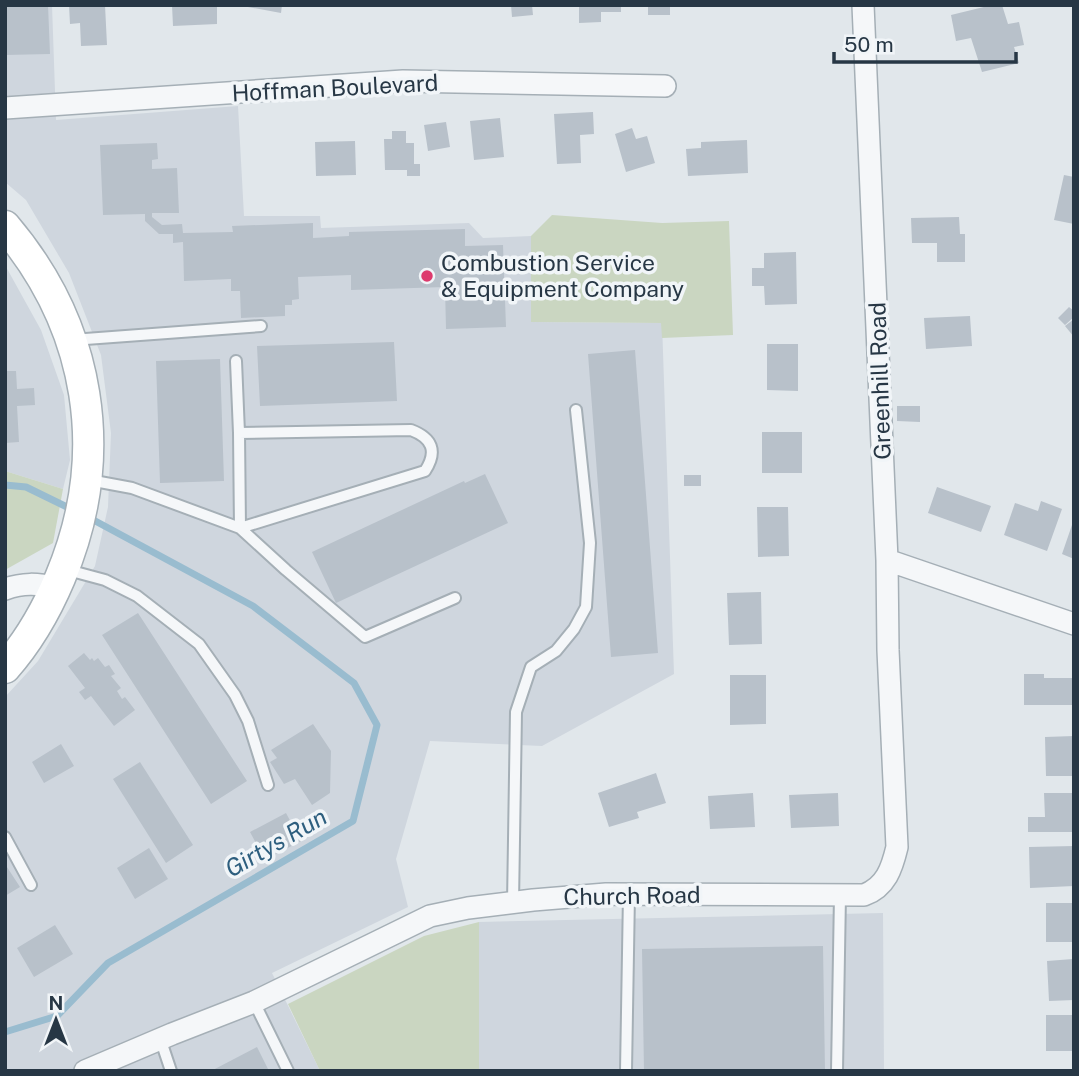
<svg xmlns="http://www.w3.org/2000/svg" width="1079" height="1076" font-family="'Public Sans',sans-serif">
<style>
.built{fill:#cfd6de}
.green{fill:#cad6c1}
.lines{fill:none;stroke-linecap:round;stroke-linejoin:round}
.stream{stroke:#99bccf;stroke-width:7}
.building{fill:#b8c1ca}
.service-casing{stroke:#a5afb6;stroke-width:14}
.minor-casing{stroke:#a5afb6;stroke-width:24}
.secondary-casing{stroke:#a5afb6;stroke-width:33}
.service{stroke:#f5f7f9;stroke-width:10}
.minor{stroke:#f5f7f9;stroke-width:21}
.secondary{stroke:#fff;stroke-width:30}
.poi-dot{fill:#dd3a6d;stroke:#f1f5f8;stroke-width:2.5}
.labels{text-anchor:middle;stroke-width:7;stroke-linejoin:round;paint-order:stroke}
.street-label{font-size:23px;fill:#273745;stroke:#f1f5f8}
.poi-label{font-size:23px;fill:#273745;stroke:#f1f5f8;text-anchor:start}
.water-label{font-size:24px;font-style:italic;fill:#2d5e7e;stroke:#f1f5f8}
</style>
<rect width="100%" height="100%" fill="#e1e7eb"/>
<!-- built -->
<path class="built" d="M5,5h47l4,115 182,-14 6,110h76l1,12 148,-5 14,15 48,-2v86l131,1 12,351 -132,72 -112,-5 -34,118 12,48 -136,66 48,98h-315v-374l33,-36 57,-95 13,-59 3,-74 -10,-78 -32,-82 -43,-73 -21,-18z
M5,265l36,65 23,65 6,65 -7,29 -58,-18z
M883,913l1,158h-405v-149z"/>
<!-- green -->
<path class="green" d="M552,215l110,8 67,-2 4,114 -71,3 -1,-15 -130,-1v-86z
M5,471l58,18 -10,54 -48,27z
M479,922v149h-159l-32,-67 136,-68z"/>
<g class="lines">
<!-- stream -->
<path class="stream" d="M5,485l21,2 47,23
M5,1032l52,-16 51,-53 245,-142 24,-96 -23,-42 -101,-77 -167,-90"/>
</g>
<!-- building -->
<path class="building" d="M5,5h43l2,49 -45,1z
M69,5h36l2,40 -26,1 -1,-23 -10,1z
M172,5h45v19l-44,2z
M237,5h45l-1,8z
M511,5h21l1,10 -21,2z
M579,5h42v7h-20v10l-22,1z
M648,5h22v10h-22z
M992,5h10l6,19 11,-2 5,23 -10,2 5,16 -37,9 -11,-34 -15,3 -5,-26z
M593,112l1,22 -14,1 1,28 -24,1 -3,-50z
M500,118l4,39 -30,3 -4,-39z
M446,122l4,25 -22,4 -4,-26z
M632,128l4,11 11,-3 8,27 -29,9 -11,-38z
M392,131h14v12h8v21h6v12h-13v-6h-22l-1,-31h8z
M747,140l1,33 -60,3 -2,-27 15,-1v-6z
M355,141l1,34 -40,1 -1,-34z
M157,143l1,16 -6,1v9l25,-1 2,45h-27v4l10,8 20,-1 1,9 50,-1 -1,-6 81,-3v15l36,-2v-4l116,-3v17l38,-1 3,82 -60,2 -1,-42 -94,3v-15l-53,2 1,22 -7,1v5h-7v11l-44,2 -1,-27h-9v-12l-47,2 -1,-39 -10,1v-9h-14l-14,-13v-7l-42,1 -3,-70z
M1064,175l10,2v47l-20,-4z
M959,217l1,17h5v28h-28v-19h-25l-1,-25z
M796,252l1,52 -32,1 -1,-19h-12v-18h12v-15z
M1069,307l5,4v6l-9,8 -7,-7z
M970,316l2,30 -46,3 -2,-31z
M1074,319v18l-9,-11z
M394,342l3,59 -137,5 -3,-60z
M767,344h31v47l-31,-1z
M635,350l23,303 -47,4 -23,-303z
M220,359l4,122 -64,2 -4,-122z
M5,371h11l1,18 17,-1 1,17 -18,1 2,36 -14,1z
M897,406h23v16l-23,-1z
M762,432h40v41h-40z
M485,474l23,49 -172,80 -24,-51 152,-71 1,2z
M684,475h17v11h-17z
M937,487l54,19 -10,26 -53,-19z
M1041,501l21,8 -15,42 -43,-16 11,-32 23,8z
M757,507h31l1,49 -31,1z
M1073,522h1v37l-12,-5z
M761,592l1,52 -33,1 -2,-52z
M138,613l109,168 -36,23 -109,-169z
M84,653l6,7 2,-2 2,3 4,-3 7,9 4,-2 6,9 -4,2 10,12 -4,3 5,8 3,-2 10,13 -21,16 -23,-30 -6,4 -6,-8 6,-4 -17,-22z
M1024,674h20v4h29v27h-49z
M730,675h36v49l-36,1z
M313,724l18,27 -1,42 -18,12 -17,-26 -11,5 -14,-22 7,-4 -6,-8z
M1074,736v40h-28l-1,-39z
M61,744l13,22 -30,17 -12,-21z
M140,762l53,83 -27,18 -53,-84z
M656,773l10,30 -29,9 2,6 -30,9 -11,-34z
M753,793l2,34 -45,2 -2,-33z
M838,793l1,33 -48,2 -2,-33z
M1044,793h30v39h-46v-15h17z
M286,813l15,28 -36,19 -15,-28z
M1074,846v40l-44,2 -1,-41z
M149,848l19,31 -33,20 -18,-31z
M5,864l15,23 -15,9z
M1046,903h28v39h-28z
M55,925l18,29 -39,23 -17,-29z
M823,946l2,125h-181l-2,-122z
M1073,959l1,41 -25,1 -2,-40z
M1046,1015h28v36h-28z
M257,1047l12,24h-58z"/>
<g class="lines">
<defs>
<path id="service" d="M72,340l189,-14
M236,361l3,72 1,95 46,42 79,67 90,-39
M89,480l43,8 108,40 185,-57c13,-20 7,-33 -14,-41l-172,3
M64,569l41,11 32,16 62,48 36,51 13,26 20,64
M5,837l26,48
M513,903l3,-191 15,-45 25,-16 18,-22 12,-22 4,-64 -14,-133
M254,1002l34,69
M160,1038l11,33
M626,1071l3,-177
M837,1071l3,-176"/>
<path id="minor" d="M863,5l24,555 187,64
M5,108l398,-27 262,5
M5,589c18,-6 32,-6 51,-1
M85,1071l87,-37 82,-32 176,-86 38,-8 65,-8 73,-6 258,1c22,-8 28,-27 33,-48l-9,-197 -1,-90"/>
<path id="secondary" d="M5,226c86,101 107,229 55,352 -14,33 -31,63 -55,90"/>
</defs>
<!-- service casing -->
<use href="#service" class="service-casing"/>
<!-- minor casing -->
<use href="#minor" class="minor-casing"/>
<!-- secondary casing -->
<use href="#secondary" class="secondary-casing"/>
<!-- service -->
<use href="#service" class="service"/>
<!-- minor -->
<use href="#minor" class="minor"/>
<!-- secondary -->
<use href="#secondary" class="secondary"/>
</g>
<!-- markers -->
<circle class="poi-dot" cx="427" cy="276" r="7"/>
<g class="labels">
<!-- street labels -->
<g class="street-label">
<text transform="translate(335 88) rotate(-3)" y="8">Hoffman Boulevard</text>
<text transform="translate(880 381) rotate(-92)" y="8">Greenhill Road</text>
<text transform="translate(632 896) rotate(-1)" y="8">Church Road</text>
</g>
<!-- poi labels -->
<g class="poi-label">
<text x="441" y="271">Combustion Service<tspan x="441" dy="26">&amp; Equipment Company</tspan></text>
</g>
<!-- water labels -->
<g class="water-label">
<text transform="translate(276 843) rotate(-30)" y="8">Girtys Run</text>
</g>
</g>
<!-- border -->
<rect width="1079" height="1076" fill="none" stroke="#273745" stroke-width="14"/>
<!-- north arrow -->
<g transform="translate(56 1020)" stroke="#f1f5f8" stroke-width="5" paint-order="stroke">
<path d="M0-5L12 26L0 18L-12 26Z" fill="#273745"/>
<text y="-10" font-size="19" font-weight="bold" text-anchor="middle" fill="#273745">N</text>
</g>
<!-- scale -->
<path d="M834 52v10h182v-10" fill="none" stroke="#273745" stroke-width="3.5"/>
<text x="844" y="52" font-size="21" fill="#273745" stroke="#f1f5f8" stroke-width="5" paint-order="stroke">50 m</text>
</svg>
